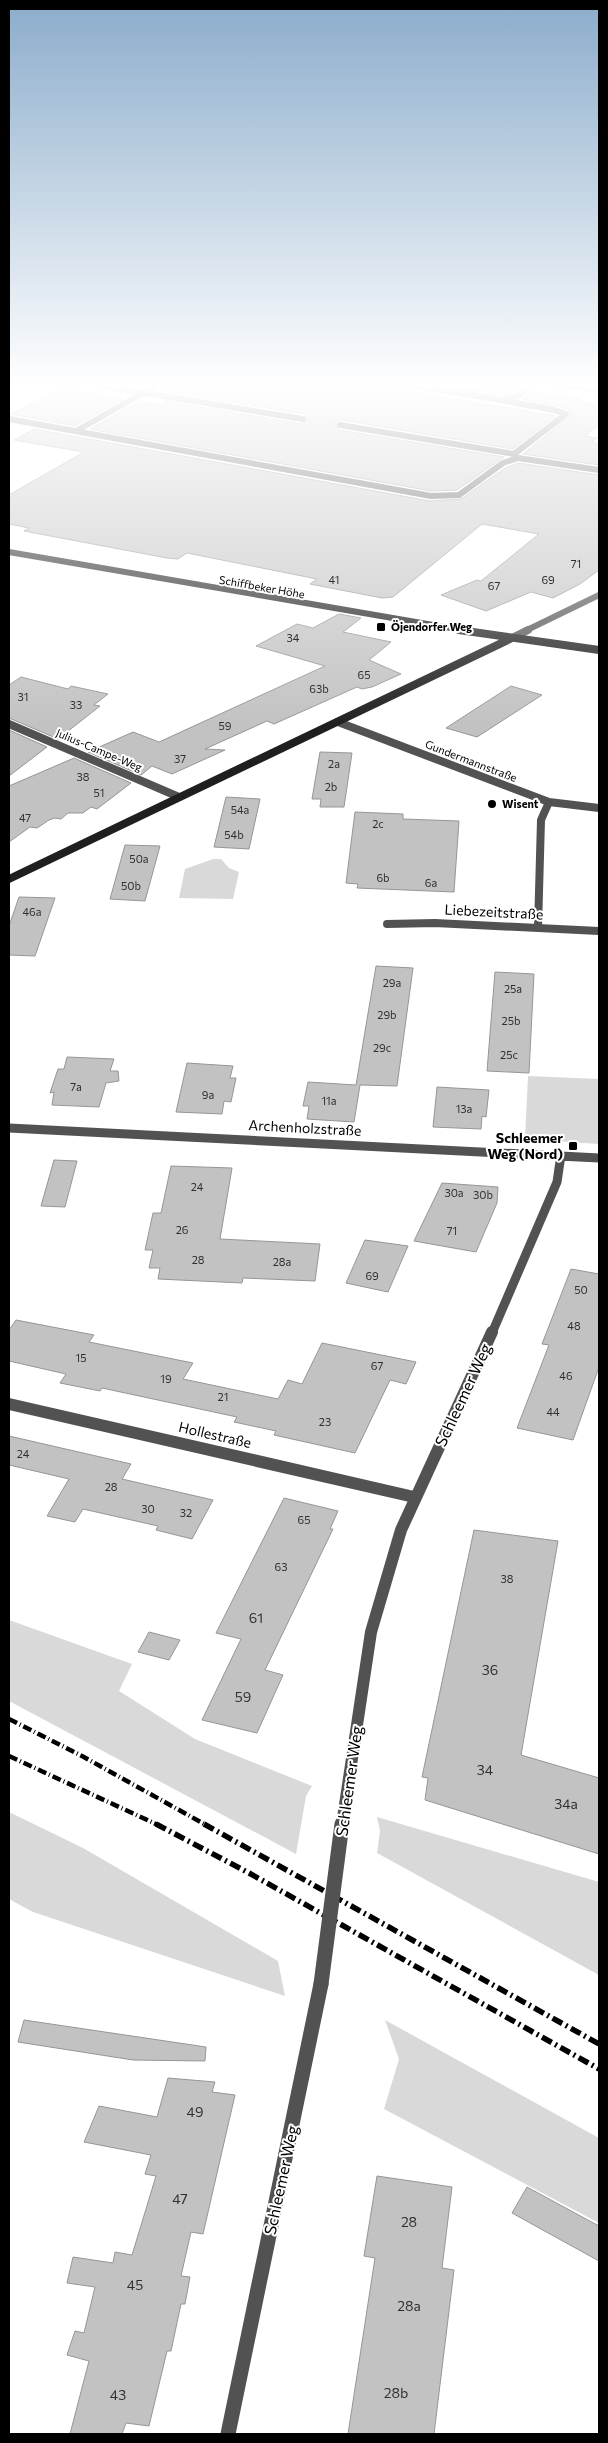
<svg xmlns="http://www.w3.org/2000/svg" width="608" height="2443" font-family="Commissioner,sans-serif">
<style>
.green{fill:#d9d9d9}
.building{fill:#c2c2c2;stroke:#969696}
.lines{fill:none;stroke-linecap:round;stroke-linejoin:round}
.street-far4{stroke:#525252;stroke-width:6}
.street-far3{stroke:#525252;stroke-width:8}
.street-far2{stroke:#525252;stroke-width:9}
.street-far1{stroke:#525252;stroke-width:12}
.street{stroke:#525252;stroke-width:15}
.secondary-far1{stroke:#1f1f1f;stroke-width:6}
.secondary{stroke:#1f1f1f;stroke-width:8}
.rail-far1{stroke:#000;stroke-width:4.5;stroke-dasharray:9 3 1 3;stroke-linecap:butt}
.rail{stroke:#000;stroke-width:5.5;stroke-dasharray:11 4 2 4;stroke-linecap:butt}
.street-bridge-far1{stroke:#525252;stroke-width:12}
.street-bridge{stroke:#525252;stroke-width:15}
.poi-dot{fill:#000;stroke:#fff;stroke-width:2}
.labels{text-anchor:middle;stroke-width:4;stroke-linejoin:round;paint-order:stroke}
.number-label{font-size:11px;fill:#303030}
.far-street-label{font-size:11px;fill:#000;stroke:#fff}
.far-poi-label{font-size:11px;font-weight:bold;fill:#000;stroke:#fff;text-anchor:start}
.street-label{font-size:14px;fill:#000;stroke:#fff}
.poi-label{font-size:14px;font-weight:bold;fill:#000;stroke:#fff;text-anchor:end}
.near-number-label{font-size:14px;fill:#303030}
.near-street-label{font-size:16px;fill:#000;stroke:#fff}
</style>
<rect width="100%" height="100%" fill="#fff"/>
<!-- green -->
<path class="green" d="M213,859h8l8,9 10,4 -6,27 -54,-1 6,-29z
M528,1076l71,3v65l-74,-5z
M9,1620l123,44 -13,27 76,48 117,47 -6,10 -10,58 -287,-153z
M9,1812l74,36 195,113 7,35 -252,-84 -24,-13z
M377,1817l222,65v93l-222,-122 3,-22z
M385,2020l214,118v85l-215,-114 15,-50z"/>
<!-- building -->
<path class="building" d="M165,384h227l4,5 160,27 -43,33 -172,-29 -5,2v5l3,3 165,27 -47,33 -26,1 -341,-62 49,-28 24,4 1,-4 138,23 6,-4 -4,-6 -140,-23z
M429,384h58l32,5 -18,6z
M61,388l62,11 -48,27 -64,-12z
M534,391l46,8 -3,2 22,4v20l-14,11 12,2 -5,4 7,2v21l-76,-11 48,-39 -1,-4 -8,-4 -40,-8z
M34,429l396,72 31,-2 44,-31 13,-5 81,12v95l-19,14 -27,14 -22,-6 -45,19 -45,-16 36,-15 4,1 58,-47 -57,-10 -89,73 -11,1 -72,-14 7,-5 -130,-26 -9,6 -11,-1 -143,-27 5,-3 -20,-4v-29l75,-43 -70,-12z
M339,614l22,4 -18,14 48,10 -22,18 32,14 -29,13 -10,2 -5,-2 -83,37 -7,-3 -62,28 20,1 -53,24 -20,-8 -11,9 -53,-23 45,-20 26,10 166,-76 -69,-20 41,-22 16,4z
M21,677l47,12 3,-3 37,8 -14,11 6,1 -42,33 -49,-21v-33z
M511,686l31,9 -65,42 -31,-9z
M9,730l38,17 -38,29z
M320,752l32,1 -8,54h-24l1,-8h-9z
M74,758l57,25 -34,26 -6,-2 -8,6h-15l-7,6 -6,-1 -6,2 -12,8 -7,-1 -21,15v-56z
M226,797l34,2 -11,50 -35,-2z
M355,812l48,2v5l56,2 -5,71 -97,-4 1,-4 -12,-1z
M125,845l35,1 -15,55 -35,-2z
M19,897l36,1 -20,58 -26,-1v-29z
M376,966l37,2 -16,118 -37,-1 -6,37 -47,-3 2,-13h-6l5,-24 48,3z
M495,972l39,2 -5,99 -42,-2z
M67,1057l47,2 -4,12h8l1,10 -13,2 -7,24 -47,-2 2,-13 -4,1 8,-24h6z
M187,1063l46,3 -3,12h6l-5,24 -7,-1 -2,13 -46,-2z
M437,1087l52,3 -3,27 -4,-1 -1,13 -48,-2z
M54,1160l23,1 -12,46 -24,-1z
M171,1166l61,2 -12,71 100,5 -5,37 -72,-3 -1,5 -84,-4 2,-11h-11l4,-18h-8l8,-37h8z
M442,1183l56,4 -1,16 -21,49 -62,-11z
M365,1240l43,6 -20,46 -42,-9z
M571,1269l28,5v93l-26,73 -56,-12 32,-83 -7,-1z
M16,1320l78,15 -5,7 104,21 -10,16 95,20 10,-19 14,4 20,-41 94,19 -10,22 -16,-4 -35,73 -81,-18 2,-4 -42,-9 3,-5 -135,-29 -2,3 -40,-8 6,-9 -57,-13v-31z
M9,1436l122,28 -9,15 91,21 -21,39 -36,-9 2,-4 -75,-17 -8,13 -28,-6 22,-37 -60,-14z
M284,1498l54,13 -8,18h3l-68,141 18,5 -26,58 -55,-13 39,-81 -25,-6z
M474,1530l84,11 -37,214 78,23v76l-174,-54 3,-22 -6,-1z
M149,1632l31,8 -11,20 -31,-8z
M24,2020l182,27 -1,14 -72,-1 -115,-18z
M168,2078l47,4 -3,10 23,3 -32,139 -12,-2 -10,44 9,1 -5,27h-4l-10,47h-4l-18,75 -23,-3 -4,11h-52l19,-73 -22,-6 8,-24 9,2 11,-46 -28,-4 6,-26 40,6 2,-11 17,3 24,-79 -11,-2 6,-19 -67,-13 15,-36 58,11z
M377,2176l75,11 -10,81 12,2 -20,164h-86l27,-176 -11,-2z
M527,2187l72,39v35l-87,-48z"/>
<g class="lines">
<!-- street-far4 -->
<path class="street-far4" d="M90,384l213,35
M397,384c40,6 81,11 120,19 17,4 33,4 49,11l-52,40 4,4
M551,384l48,6
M504,399l15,-4 16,-11
M9,419l422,77 28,-1 44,-32 15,-5 81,12
M340,425l174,29 4,4
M76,431l83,-47
M525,631l74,-36"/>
<!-- street-far3 -->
<path class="street-far3" d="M512,638l16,-8
M338,722l211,80 50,6
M9,724l170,73
M387,924l48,-1 164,8
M538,928l3,-108 8,-18"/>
<!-- street-far2 -->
<path class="street-far2" d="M9,1128l590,30
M492,1333l65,-151 4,-27"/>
<!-- street-far1 -->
<path class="street-far1" d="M9,1404l405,93
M343,1818l28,-186 30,-102 91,-198"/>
<!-- street -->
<path class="street" d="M228,2434l93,-450"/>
<!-- secondary-far1 -->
<path class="secondary-far1" d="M9,552l459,79"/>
<!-- secondary -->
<path class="secondary" d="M459,630l140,20
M9,879l503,-241"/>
<!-- rail-far1 -->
<path class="rail-far1" d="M9,1719l73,37 124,69
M9,1756l149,69"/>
<!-- rail -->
<path class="rail" d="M156,1824l93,49 350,196
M204,1824l395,220"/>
<!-- street-bridge-far1 -->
<path class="street-bridge-far1" d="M342,1825l1,-7"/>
<!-- street-bridge -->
<path class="street-bridge" d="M321,1984l21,-160"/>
</g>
<!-- sky -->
<linearGradient id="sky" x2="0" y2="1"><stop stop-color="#8baccb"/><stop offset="0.53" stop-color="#fff"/><stop offset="1" stop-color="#fff" stop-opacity="0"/></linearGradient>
<rect width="608" height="726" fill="url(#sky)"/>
<!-- markers -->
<g class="poi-dot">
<rect x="376" y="622" width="10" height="10" rx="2.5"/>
<circle cx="492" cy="804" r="5"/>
<rect x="568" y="1141" width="10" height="10" rx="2.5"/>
</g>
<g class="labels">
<!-- number labels -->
<g class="number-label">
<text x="576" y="568">71</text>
<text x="334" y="584">41</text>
<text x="548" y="584">69</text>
<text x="494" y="590">67</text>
<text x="293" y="642">34</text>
<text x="364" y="679">65</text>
<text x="319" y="693">63b</text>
<text x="23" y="701">31</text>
<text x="76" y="709">33</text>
<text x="225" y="730">59</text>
<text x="180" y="763">37</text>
<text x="334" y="768">2a</text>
<text x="83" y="781">38</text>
<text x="331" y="791">2b</text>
<text x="99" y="797">51</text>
<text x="240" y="814">54a</text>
<text x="25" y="822">47</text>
<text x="378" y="828">2c</text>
<text x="234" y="839">54b</text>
<text x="139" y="863">50a</text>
<text x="383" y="882">6b</text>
<text x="431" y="887">6a</text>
<text x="131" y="890">50b</text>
<text x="32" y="916">46a</text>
<text x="392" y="987">29a</text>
<text x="513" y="993">25a</text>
<text x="387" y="1019">29b</text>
<text x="511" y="1025">25b</text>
<text x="382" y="1052">29c</text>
<text x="509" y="1059">25c</text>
<text x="76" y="1091">7a</text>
<text x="208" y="1099">9a</text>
<text x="329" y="1105">11a</text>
<text x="464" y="1113">13a</text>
<text x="197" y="1191">24</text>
<text x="454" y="1197">30a</text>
<text x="483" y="1199">30b</text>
<text x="182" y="1234">26</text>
<text x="452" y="1235">71</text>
<text x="198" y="1264">28</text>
<text x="282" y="1266">28a</text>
<text x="372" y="1280">69</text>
<text x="581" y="1294">50</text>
<text x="574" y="1330">48</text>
<text x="81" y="1362">15</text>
<text x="377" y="1370">67</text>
<text x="566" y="1380">46</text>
<text x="166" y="1383">19</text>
<text x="223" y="1401">21</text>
<text x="553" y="1416">44</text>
<text x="325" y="1426">23</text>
<text x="23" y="1458">24</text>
<text x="111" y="1491">28</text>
<text x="148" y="1513">30</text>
<text x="186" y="1517">32</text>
<text x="304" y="1524">65</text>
<text x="281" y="1571">63</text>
<text x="507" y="1583">38</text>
</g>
<!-- far-street labels -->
<g class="far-street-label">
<text transform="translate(262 587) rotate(10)" y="4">Schiffbeker Höhe</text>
<text transform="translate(99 750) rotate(23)" y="4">Julius-Campe-Weg</text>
<text transform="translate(471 761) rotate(21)" y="4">Gundermannstraße</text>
</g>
<!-- far-poi labels -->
<g class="far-poi-label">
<text x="391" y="631">Öjendorfer Weg</text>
<text x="502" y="808">Wisent</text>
</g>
<!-- street labels -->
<g class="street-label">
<text transform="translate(494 912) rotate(3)" y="5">Liebezeitstraße</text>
<text transform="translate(305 1128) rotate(3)" y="5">Archenholzstraße</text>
<text transform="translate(215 1435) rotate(13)" y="5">Hollestraße</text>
</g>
<!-- poi labels -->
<g class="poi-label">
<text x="563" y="1143">Schleemer<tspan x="563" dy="16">Weg (Nord)</tspan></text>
</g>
<!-- near-number labels -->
<g class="near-number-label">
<text x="256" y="1623">61</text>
<text x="490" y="1675">36</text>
<text x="243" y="1702">59</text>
<text x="485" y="1775">34</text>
<text x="566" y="1809">34a</text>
<text x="195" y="2117">49</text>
<text x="180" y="2204">47</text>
<text x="409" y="2227">28</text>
<text x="135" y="2290">45</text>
<text x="409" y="2311">28a</text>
<text x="396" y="2398">28b</text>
<text x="118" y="2400">43</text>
</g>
<!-- near-street labels -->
<g class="near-street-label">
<text transform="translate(463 1395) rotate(-65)" y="6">Schleemer Weg</text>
<text transform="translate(349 1781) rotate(-82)" y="6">Schleemer Weg</text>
<text transform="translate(281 2180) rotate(-78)" y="6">Schleemer Weg</text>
</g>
</g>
<!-- border -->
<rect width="608" height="2443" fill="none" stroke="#000000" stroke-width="20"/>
</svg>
